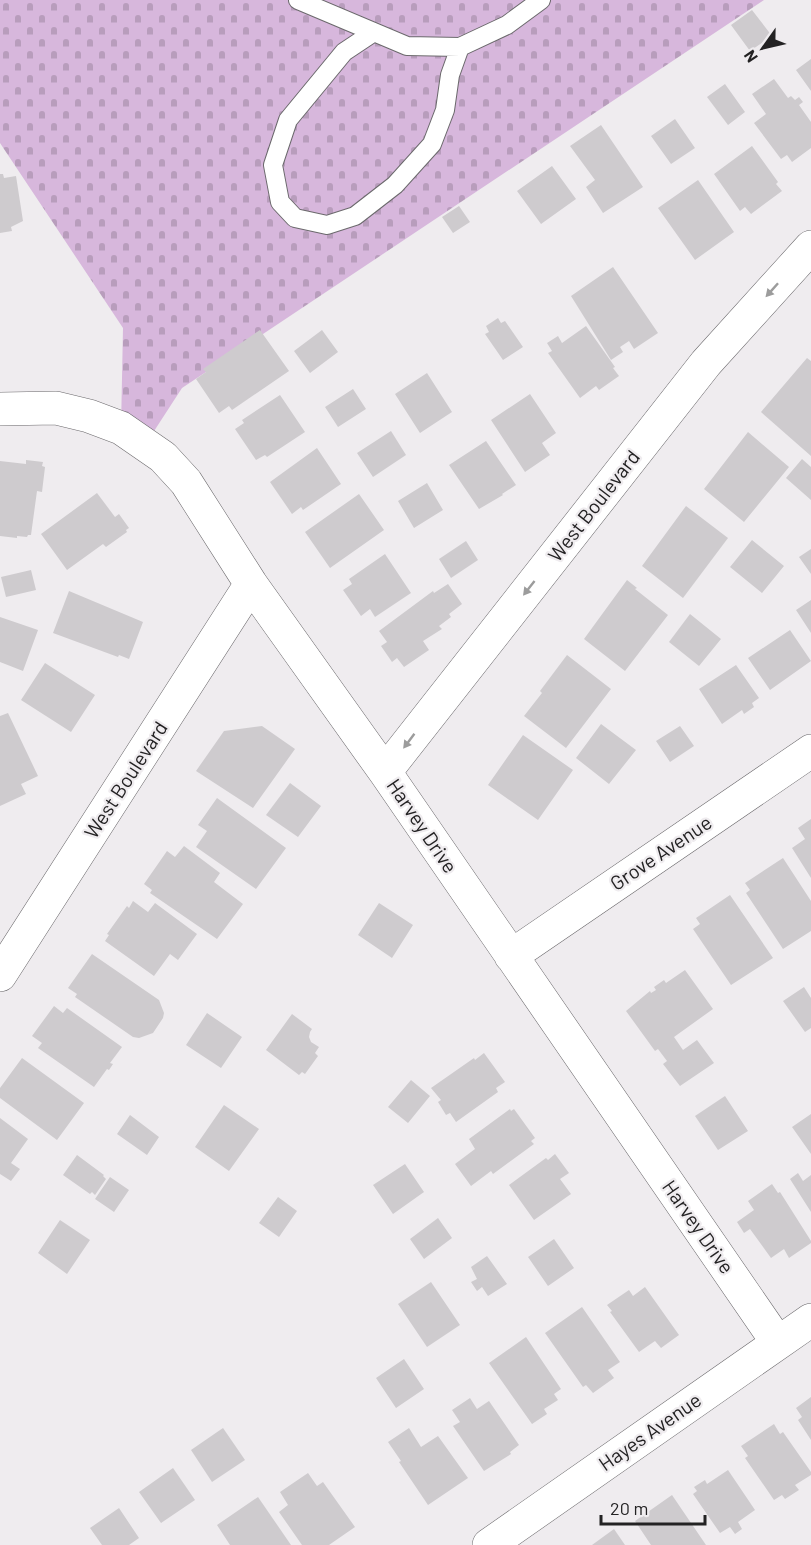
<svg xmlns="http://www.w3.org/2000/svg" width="811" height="1545" font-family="Barlow,sans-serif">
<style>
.cemetery{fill:url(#cemetery-stones)}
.building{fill:#cecbce}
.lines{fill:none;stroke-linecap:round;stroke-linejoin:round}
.lane-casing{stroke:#6b696c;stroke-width:20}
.street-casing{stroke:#6b696c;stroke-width:34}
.lane{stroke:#fff;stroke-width:18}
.street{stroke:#fff;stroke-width:33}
.oneway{fill:#9c9c9c}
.labels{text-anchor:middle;stroke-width:4.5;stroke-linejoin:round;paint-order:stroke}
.street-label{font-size:20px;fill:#232223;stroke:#efecef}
</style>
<defs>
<pattern id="cemetery-stones" width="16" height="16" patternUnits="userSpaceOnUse" patternTransform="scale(1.5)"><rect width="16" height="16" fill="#d7b7dc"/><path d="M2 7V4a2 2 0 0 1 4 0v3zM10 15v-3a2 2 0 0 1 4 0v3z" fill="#b89dbc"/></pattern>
</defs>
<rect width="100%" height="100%" fill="#efecef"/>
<!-- cemetery -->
<path class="cemetery" d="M0,0h764l-582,388 -37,57 -24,-17 2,-100 -123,-185z"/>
<!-- building -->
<path class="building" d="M752,10l20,26 -22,15 -19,-26z
M811,59v32l-15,-21z
M774,79l14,19 3,-2 4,4 4,-3 4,5 -4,3 12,17v26l-19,14 -5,-7 -6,4 -27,-36 12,-9 -14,-20z
M725,84l20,28 -17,13 -21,-28z
M675,119l20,29 -24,16 -20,-28z
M601,125l42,62 -40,26 -17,-26 9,-7 -25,-34z
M752,146l26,36 -2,2 6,7 -31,23 -6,-7 -5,4 -26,-37z
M552,166l24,33 -35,25 -24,-33z
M0,174h3l1,4 12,-2 7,45 -12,6 1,4 -12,2z
M698,180l36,52 -39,28 -37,-52z
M459,206l11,16 -17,11 -11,-16z
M613,267l45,66 -24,16 -5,-8 -9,6 3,5 -12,8 -40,-64z
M498,318l3,5 4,-2 18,26 -20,13 -18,-26 4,-2 -3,-6z
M586,326l29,41 -2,1 6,8 -20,14 -3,-4 -16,12 -32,-45 4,-2 -5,-8 11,-7 4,7z
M260,330l29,41 -57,39 -3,-4 -10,7 -23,-34 10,-7 -3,-3z
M322,330l16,22 -28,21 -16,-22z
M807,358l4,3v95l-50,-44z
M427,373l25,39 -32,21 -25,-39z
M353,389l13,20 -28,18 -13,-20z
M530,394l26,39 -14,10 8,12 -25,17 -34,-52z
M280,395l25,37 -38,25 -2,-2 -9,5 -21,-31 9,-6 -2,-3z
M391,431l15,24 -33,22 -16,-24z
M748,432l41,35 -45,55 -40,-33z
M486,441l30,44 -14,9 1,1 -24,14 -30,-44z
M317,448l24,36 -38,26 -2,-3 -9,7 -22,-32z
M802,459l9,8v33l-25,-22z
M26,460l17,2 -1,4 3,1 -3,25 -5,-1 -6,44h-3l-1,2 -10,-1v2l-17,-2v-75l26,3z
M427,483l16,27 -29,18 -16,-27z
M97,493l18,24 4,-3 10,14 -3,2 1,2 -21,15 -3,-3 -36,26 -26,-36z
M359,494l25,36 -54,38 -25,-36z
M686,506l42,32 -45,60 -41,-32z
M752,540l32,26 -22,27 -32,-26z
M466,541l12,19 -27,18 -12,-19z
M811,549v25l-12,-17z
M385,554l26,39 -36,24 -5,-8 -9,7 -18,-26 9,-6 -3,-5z
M31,570l5,20 -30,7 -5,-20z
M627,580l10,8 -2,1 33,26 -43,56 -41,-32z
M448,584l14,20 -13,10 2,3 -12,9 3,3 -19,12 6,9 -25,17 -7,-9 -5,4 -11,-16 6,-4 -8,-11 54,-40 1,2z
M69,591l74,31 -14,37 -10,-4 -1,2 -65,-24z
M811,600v33l-15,-23z
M690,614l31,25 -22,27 -30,-24z
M0,617l38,13 -15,41 -23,-9z
M790,630l21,31 -41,29 -22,-32z
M567,655l44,34 -45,59 -42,-32 18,-23 -2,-2z
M45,663l50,32 -24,37 -50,-32z
M736,665l23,33 -7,5 2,4 -10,7 -2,-4 -20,14 -23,-35z
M8,713l30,63 -17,8 5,10 -26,12v-90z
M601,724l35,26 -27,34 -33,-26z
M262,726l33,23 -42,59 -57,-37 28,-40z
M680,726l14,20 -24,16 -14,-21z
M523,735l50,35 -35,50 -50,-35z
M290,783l31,23 -23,31 -32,-22z
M217,798l69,50 -30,41 -60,-42 11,-16 -9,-6z
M811,819v59l-19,-30 13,-9 -7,-11z
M184,846l36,27 -6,9 29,22 -26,35 -67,-46 2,-3 -8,-6 23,-33 8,6z
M783,858l28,43v30l-28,18 -37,-56 4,-3 -5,-7z
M730,895l43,63 -42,27 -38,-56 7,-5 -4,-6z
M133,901l15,11 7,-9 42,31 -19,26 -8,-6 -16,22 -49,-35 4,-6 -2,-1 20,-28 2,2z
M379,903l34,22 -21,33 -34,-23z
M92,954l67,46 5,13 -1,5 -10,15 -14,5 -6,-1 -58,-40 2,-3 -9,-6z
M685,970l28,39 -39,28 9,13 14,-10 17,23 -34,23 -17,-22 4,-3 -9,-12 -3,2 -29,-40 24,-20 1,2 5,-3 -2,-3 10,-7 2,3z
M804,987l7,11v30l-6,4 -22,-31z
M54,1006l9,7 4,-5 55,39 -12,16 3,1 -4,6 -2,-1 -13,18 -56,-39 4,-5 -10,-7z
M207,1013l35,24 -21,31 -35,-23z
M292,1014l20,15 -2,3 -1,5 2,5 8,5 -4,6 3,3 -13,18 -3,-2 -3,3 -33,-25z
M484,1053l21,29 -9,6 2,4 -42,30 -6,-9 -4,2 -8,-13 3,-2 -10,-12 43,-30 1,2z
M22,1058l62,45 -27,37 -57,-42v-10z
M411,1080l19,16 -22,27 -20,-16z
M725,1096l23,35 -30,19 -23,-34z
M224,1105l35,24 -30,42 -34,-24z
M510,1109l1,2 3,-2 21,29 -4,3 3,3 -41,30 -2,-3 -20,15 -16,-22 20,-15 -6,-10z
M811,1114v40l-19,-27z
M130,1115l29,22 -12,18 -30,-21z
M0,1118l28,21 -17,24 9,6 -9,12 -11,-7z
M555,1154l14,19 -9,6 11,15 -37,26 -25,-35 37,-27 2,2z
M77,1155l27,20 -1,1 3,3 -11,16 -3,-3 -2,2 -27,-19z
M405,1164l19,28 -31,22 -20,-29z
M798,1173l5,8 8,-6v37l-21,-33z
M110,1177l19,13 -15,22 -19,-13z
M772,1184l6,9 2,-1 31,49v2l-22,15 -5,-9 -13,9 -21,-29 -6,4 -7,-11 17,-12 -6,-9z
M278,1197l19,14 -18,26 -20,-14z
M438,1218l14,20 -28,21 -14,-20z
M60,1220l30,20 -23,34 -29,-21z
M554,1239l20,29 -26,18 -20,-29z
M487,1256l20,28 -19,12 -6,-9 -5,4 -6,-9 6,-3 -6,-12z
M431,1282l29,43 -33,22 -29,-43z
M645,1287l34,48 -18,13 -6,-7 -16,11 -29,-40 2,-1 -5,-6 22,-15 4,6z
M582,1307l38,55 -12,8 6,8 -21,15 -7,-8 -3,2 -38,-54z
M526,1337l35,52 -7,5 4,6 -14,9 3,5 -15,10 -43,-61z
M404,1359l20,30 -28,19 -20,-30z
M811,1397v43l-13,-20 4,-3 -6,-9z
M470,1398l7,11 12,-8 30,44 -9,7 1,2 -27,17 -31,-45 7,-4 -8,-12z
M774,1424l6,10 3,-2 28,40v3l-16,10 4,5 -14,9 -3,-4 -8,5 -29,-42 3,-2 -7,-10z
M223,1428l22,32 -33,22 -21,-32z
M409,1428l12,19 17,-11 30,42 -40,27 -29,-43 2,-1 -13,-19z
M173,1468l22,32 -34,23 -22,-31z
M728,1470l27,40 -17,12 4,7 -7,5 -5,-7 -10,6 -27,-39 4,-3 -3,-4 11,-7 2,4z
M308,1473l9,13 6,-4 32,45 -26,18h-27l-23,-33 9,-7 -8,-13z
M672,1495l34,50h-55l-16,-24z
M258,1497l33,48h-61l-13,-20z
M119,1508l20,30 -10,7h-27l-12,-17z
M614,1529l11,16h-33z"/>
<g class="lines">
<defs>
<path id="lane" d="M298,0l109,46 53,1 47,-22 34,-25
M374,32l-30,20 -56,68 -15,45 7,37 15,16 32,7 28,-9 40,-31 37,-41 13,-34 5,-35 10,-28"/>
<path id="street" d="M0,409l56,-1 33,8 32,12 42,29 23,25 65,102 134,188 393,571
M385,772l321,-409 105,-116
M511,956l300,-205
M0,975l251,-391
M489,1545l322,-225"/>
</defs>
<!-- lane casing -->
<use href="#lane" class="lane-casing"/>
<!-- street casing -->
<use href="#street" class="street-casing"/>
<!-- lane -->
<use href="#lane" class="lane"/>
<!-- street -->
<use href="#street" class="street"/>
</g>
<!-- one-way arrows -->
<defs><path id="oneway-solid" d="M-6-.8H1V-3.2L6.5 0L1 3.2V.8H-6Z" transform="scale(1.5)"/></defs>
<g class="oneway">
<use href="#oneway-solid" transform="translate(772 290) rotate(132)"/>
<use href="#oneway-solid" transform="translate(529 588) rotate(128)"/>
<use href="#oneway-solid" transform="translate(409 741) rotate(127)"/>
</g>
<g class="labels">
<!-- street labels -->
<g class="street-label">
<text transform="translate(594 506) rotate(-52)" y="7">West Boulevard</text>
<text transform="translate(126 780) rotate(-57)" y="7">West Boulevard</text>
<text transform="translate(422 826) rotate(56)" y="7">Harvey Drive</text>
<text transform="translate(661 853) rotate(-34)" y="7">Grove Avenue</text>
<text transform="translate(698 1227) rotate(55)" y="7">Harvey Drive</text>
<text transform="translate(650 1432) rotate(-35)" y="7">Hayes Avenue</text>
</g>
</g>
<!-- north arrow -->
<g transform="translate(763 48) rotate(236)" stroke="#efecef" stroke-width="4.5" paint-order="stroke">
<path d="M0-4.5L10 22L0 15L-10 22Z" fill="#232223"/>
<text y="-9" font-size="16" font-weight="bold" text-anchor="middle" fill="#232223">N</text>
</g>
<!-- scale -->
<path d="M601 1515v9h104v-9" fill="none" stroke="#232223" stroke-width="3"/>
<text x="610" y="1515" font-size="18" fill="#232223" stroke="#efecef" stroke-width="4.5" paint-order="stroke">20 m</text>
</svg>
